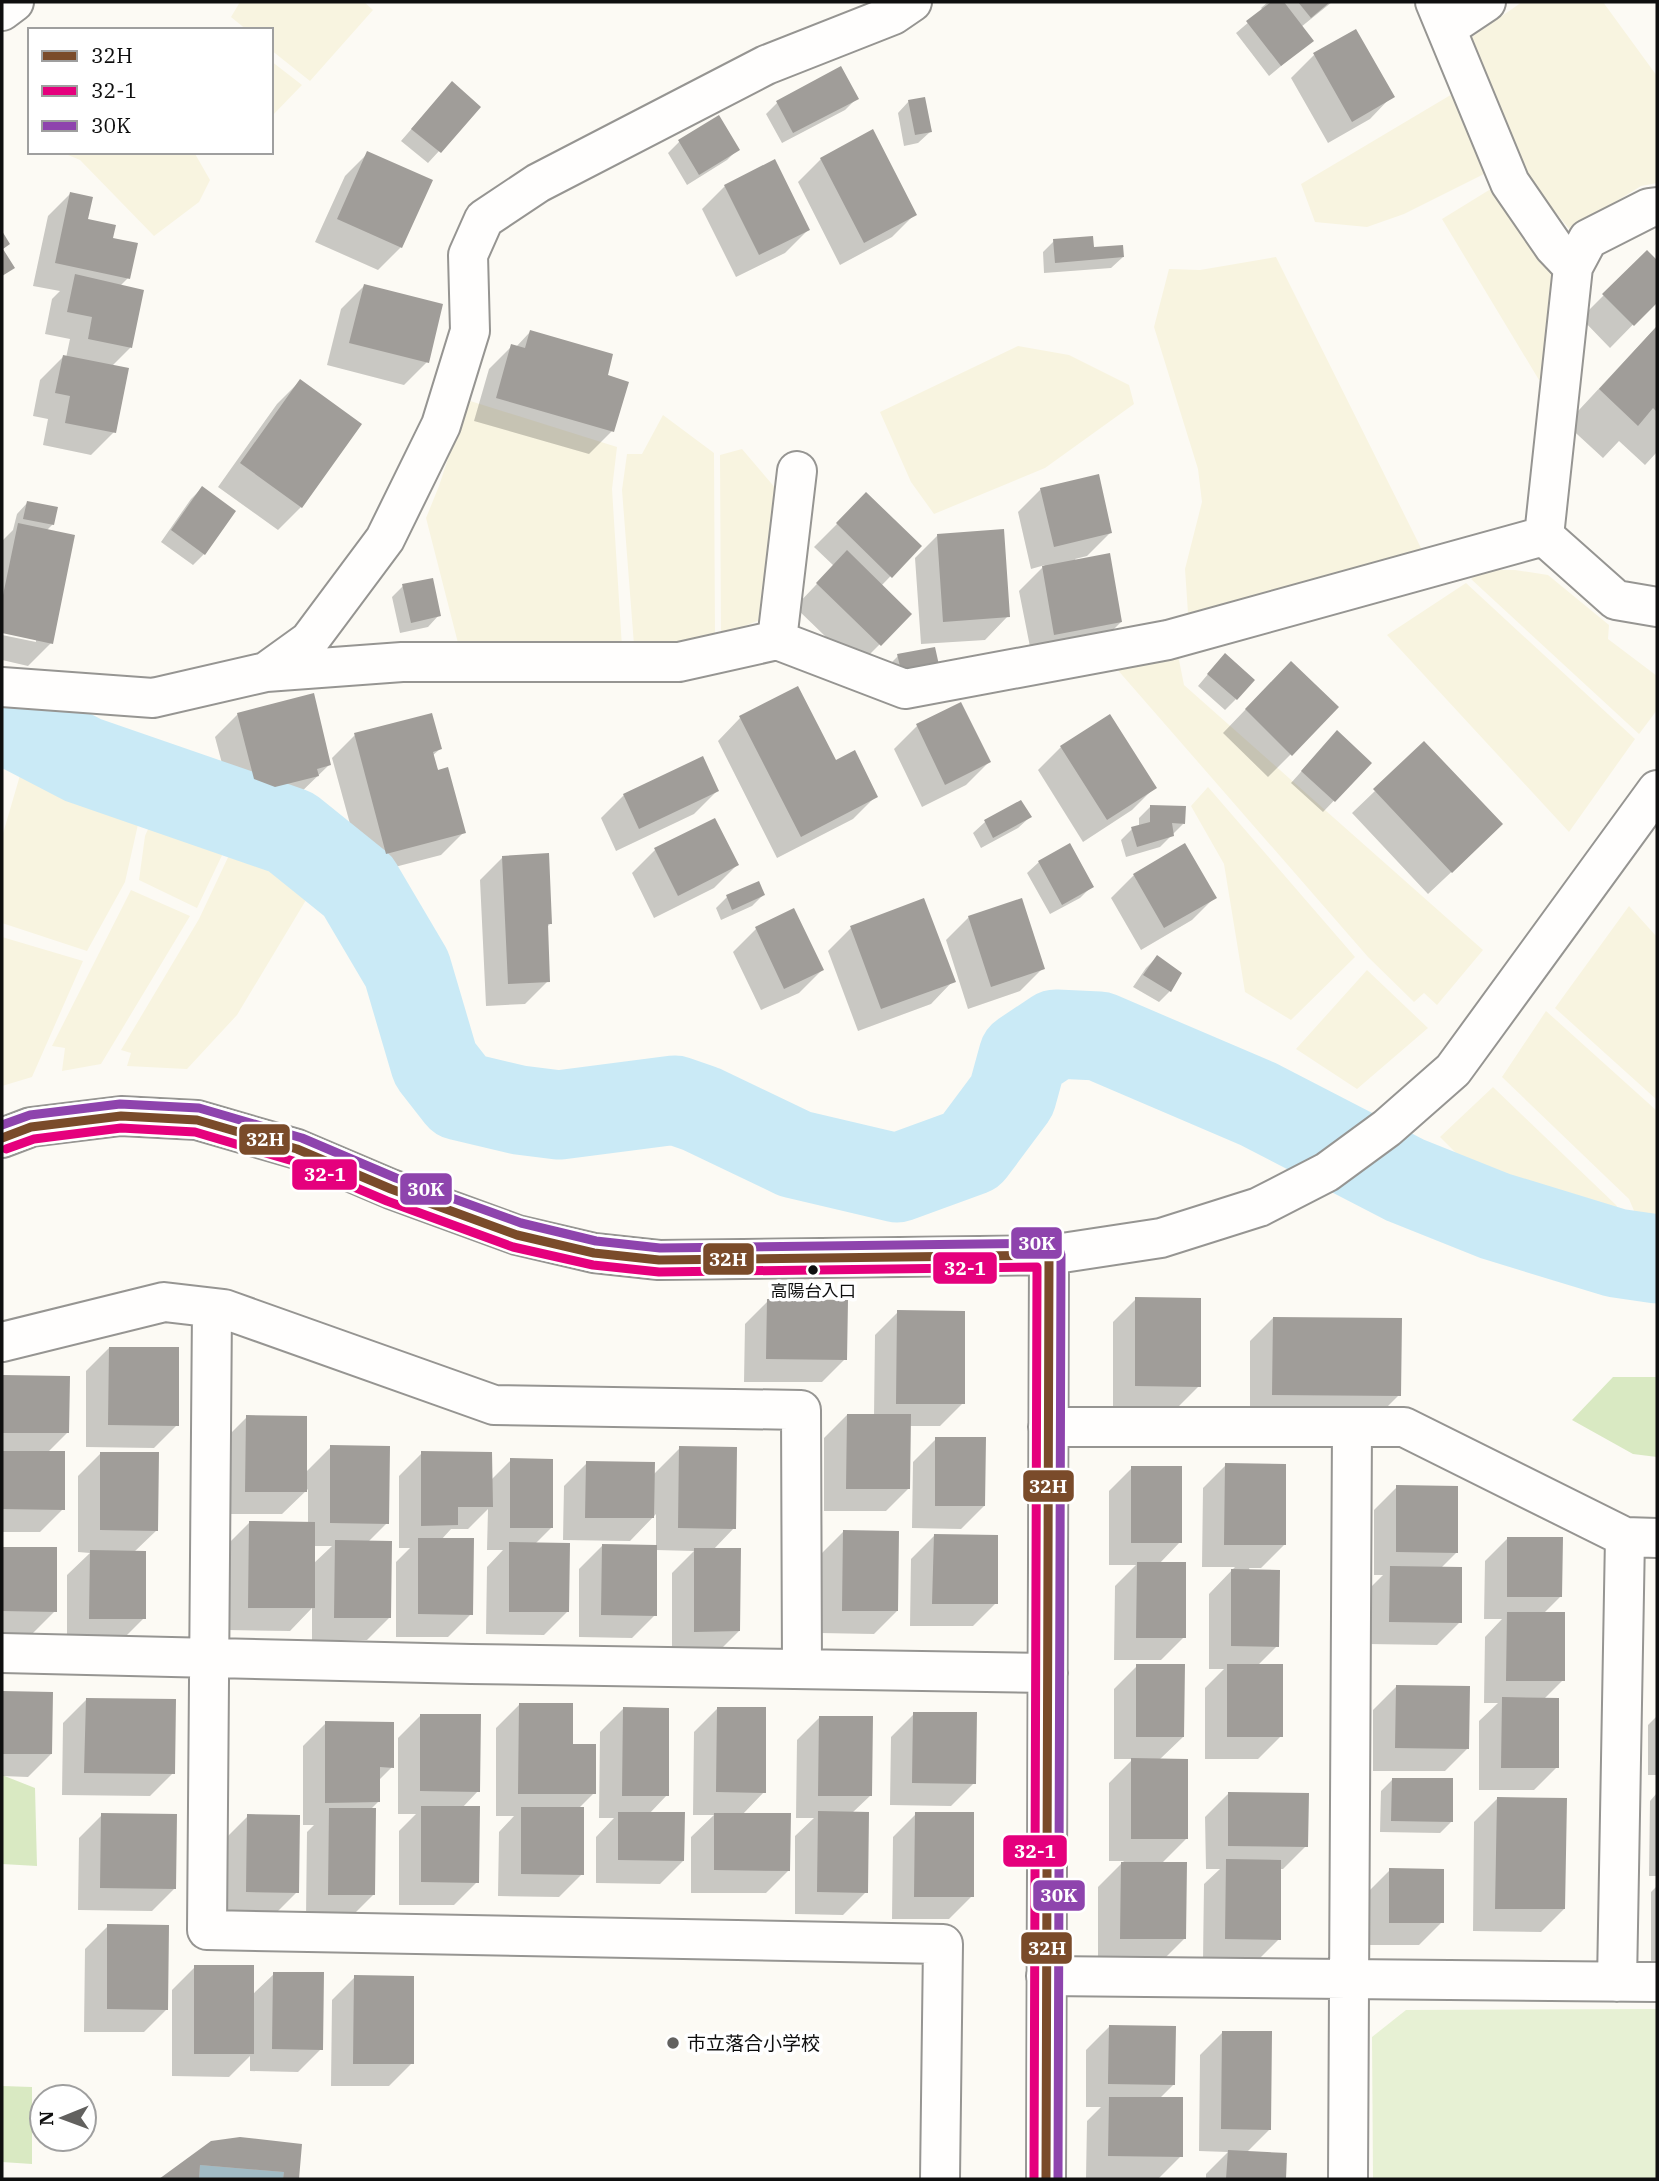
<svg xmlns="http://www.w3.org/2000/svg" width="1659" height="2181" font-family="'IBM Plex Serif','Noto Sans JP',serif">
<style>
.farmland{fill:#f8f4e0}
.green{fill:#e7f1d4}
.forest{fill:#d9e9c2}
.water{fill:#caeaf6}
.shadow{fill:#0003;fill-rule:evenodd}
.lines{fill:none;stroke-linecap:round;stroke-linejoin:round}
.river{stroke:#caeaf6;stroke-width:89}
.building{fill:#a09d99}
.minor-casing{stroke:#969592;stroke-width:42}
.minor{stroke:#fffefd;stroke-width:38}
.bus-1-casing{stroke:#fff;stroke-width:14}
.bus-2-casing{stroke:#fff;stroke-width:14}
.bus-3-casing{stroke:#fff;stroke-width:14}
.bus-1{stroke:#7a4b2a;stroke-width:9}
.bus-2{stroke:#e5007d;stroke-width:9}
.bus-3{stroke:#8e44ad;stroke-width:9}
.bus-dot{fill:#0f0f0f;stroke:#fff;stroke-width:2.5}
.poi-dot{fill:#62615f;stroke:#fff;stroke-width:2.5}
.labels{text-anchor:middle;stroke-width:7;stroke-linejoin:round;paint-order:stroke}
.bus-label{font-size:17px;fill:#0f0f0f;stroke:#fff}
.poi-label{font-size:19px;fill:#0f0f0f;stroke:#fff;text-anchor:start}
.line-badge{stroke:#fff;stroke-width:2.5}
.badge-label{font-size:19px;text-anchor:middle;font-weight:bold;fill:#fff}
</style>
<rect width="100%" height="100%" fill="#fcfaf4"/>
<!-- farmland -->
<path class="farmland" d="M240,2h124l9,8 -63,71 -39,-31v-20h-24l-16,-13z
M1522,2h81l54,74v107l-16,3 -71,44 -45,-55 -36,-96 -20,-40z
M271,61l31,24 -31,32z
M1459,90l29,82 -84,42 -37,13 -52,-5 -14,-38z
M61,152h133l16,28 -11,22 -45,34 -74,-76z
M1494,187l19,33 45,61 -6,89 -13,10 -97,-161z
M1276,257l146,293 -234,63 -3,-44 17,-67 -4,-33 -44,-142 15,-58 31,1z
M1018,346l51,9 60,30 5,19 -89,64 -111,46 -23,-32 -31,-70z
M467,400l150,47 -5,42 10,158 -164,-4 -32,-125 13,-32z
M663,415l51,38 1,184 -32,5 -49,3 -12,-155 5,-36h15z
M742,449l35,41 -12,128 -44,17 -1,-180z
M1482,570h33l33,5 61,50 -1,14 49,37v34l-18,24 -168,-155z
M1466,583l169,156 -66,93 -182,-197z
M1177,650l7,35 299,265 -46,55 -13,-12 -10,9 -46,-45 -259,-297z
M23,765l116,55 -14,62 -38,69 -85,-28v-86z
M1208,787l147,170 -64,63 -46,-28 -21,-128 -33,-58z
M161,800l73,30 -37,78 -58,-28 6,-44z
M239,834l29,17 47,34 -78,130 -50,54 -60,-3 4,-13 -10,-3 78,-131z
M131,890l59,26 -89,148 -39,7 3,-23 -13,-2z
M1629,906l28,31v163l-102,-92z
M2,937l81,24 -51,116 -30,9z
M1367,970l61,58 -71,61 -61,-40z
M1546,1011l111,100v126l-13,-3 -15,-35 -127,-122z
M1493,1087l123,118 15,23 -109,-32 -38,-15 -44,-44z"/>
<!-- green -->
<path class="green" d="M1657,2009v170h-284l-1,-142 34,-27z"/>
<!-- forest -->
<path class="forest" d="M1613,1377h44v80l-24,-3 -61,-34z
M2,1775l33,13 2,78 -35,-2z
M2,2086l30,1v77l-30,-2z"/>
<!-- water -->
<path class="water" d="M200,2165l84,7 -1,7h-84z"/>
<!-- shadow -->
<path class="shadow" d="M1268,2h64l-31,25 10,14 -42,35 -33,-43 27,-23 -2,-2z
M1314,55l78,41 -22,23 -42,24 -37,-65z
M441,95l-2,56 -11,12 -27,-22z
M856,99l-11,11 -63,33 -16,-29 11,-11z
M909,101l21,31 -12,11 -14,3 -6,-33z
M718,117l20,32 -11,11 -40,25 -19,-32 11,-11z
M368,153l33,94 -23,23 -63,-28 30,-66z
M821,159l94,55 -23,23 -52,28 -42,-83z
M725,186l83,44 -23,23 -49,24 -34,-68z
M71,193l15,27 25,19 17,39 -8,8 10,62 -19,19 3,65 -23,23 -48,-10 5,-26 -15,-3 7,-36 23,-23 3,1 4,-19 -25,-5 7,-35 8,-8 -27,-5 15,-70z
M1054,241l39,8 30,8 -12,11 -67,5 -1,-21z
M1647,252l10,10v38l-47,48 -29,-30z
M364,286l63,76 -23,23 -77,-20 14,-56z
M1657,326v126l-12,13 -26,-24 -16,17 -37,-34z
M530,332l76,44 6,55 -23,23 -115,-33 15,-52 23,-23 4,1z
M300,381l1,126 -23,23 -60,-43 59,-83z
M202,488l2,66 -11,11 -32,-23 30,-43z
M1041,489l69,44 -23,23 -12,3 46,63 -23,23 -66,12 -13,-66 26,-26 -14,4 -13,-57z
M866,495l54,51 -39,40 29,28 -53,53 -62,-60 39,-41 -20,-19z
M28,502l25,22 -7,7 5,112 -23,23 -26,-6v-25l34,7v-4l-34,-7v-90l11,-11 4,-16z
M938,535l70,81 -23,24 -64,4 -6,-86z
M403,586l36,29 -11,12 -28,6 -8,-36z
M898,656l28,20 -39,-9z
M1214,667l22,32 -11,11 -27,-24z
M1268,686l23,68 -23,23 -45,-44z
M238,714l92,50 -36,35 -43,10 -19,-8 -17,-64z
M1109,716l46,71 -23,23 -49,32 -45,-72 23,-23z
M740,718l136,78 -23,23 -76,39 -59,-117z
M917,726l72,36 -23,23 -44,22 -28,-58z
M355,735l85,14 -8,7 32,76 -23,23 -77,20 -32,-117z
M1326,744l44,19 -47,49 -32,-29z
M717,791l-23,23 -78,37 -15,-33 23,-23z
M1375,791l103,56 -50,47 -76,-81z
M1021,802l9,15 -12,11 -37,20 -8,-15 12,-11z
M1150,807l33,17 -23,23 -34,10 -5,-17 11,-11 7,-2v-9z
M1070,845l22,41 -12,12 -30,16 -23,-41 12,-11z
M655,850l82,15 -23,23 -60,30 -22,-45z
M503,857l48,66 -4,4 1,54 -23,23 -39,2 -6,-126z
M1134,875l81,22 -23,23 -51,30 -30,-52z
M763,895l-11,11 -31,14 -5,-12 11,-11z
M969,917l74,51 -23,23 -52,18 -22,-69z
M851,928l102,53 -22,23 -73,27 -30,-80z
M756,929l66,41 -23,23 -38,17 -28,-58z
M1157,957l13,34 -11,11 -26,-15 13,-19z
M1136,1299l63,87 -23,23 -63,-1v-86z
M768,1301l77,58 -23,23h-78l1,-58z
M898,1312l65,91 -23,23h-31v62l-23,23h-62v-73l23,-23 27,1 1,-81z
M1273,1318l126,77 -23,23 -126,-1v-76z
M109,1348l68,77 -23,23 -68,-1v-76z
M2,1377l66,1 -1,55 -20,20 16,56 -23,23h-38z
M247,1417l58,56 26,-26 56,76 -19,19 22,75 -23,23h-55v-32l-22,23 -64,-1 1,-85 23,-23 58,1v-34l-26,25h-59l1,-74zM313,1546h19l-19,18z
M936,1439l48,67 -23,23 -49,-1 1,-66z
M680,1448l54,80 -21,22 26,81 -23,23h-44v-81l22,-22 -38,-1 -1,65 -23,23 -53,-1v-68l23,-23h54v-32l-26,27 -67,-1 1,-54 23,-23 66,12z
M101,1453l56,77 -23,22 10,66 -23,23h-54v-66l23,-22 -12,-1v-76z
M422,1453l69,27 20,-20 40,68 -16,16 32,68 -23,23 -58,-1 1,-67 16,-17h-16l1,-41 -20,20h-17l-10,11 30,74 -23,23h-52v-75l14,-14h-11v-72z
M1226,1465l58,80 -23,23h-12l28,78 -20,20 24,70 -23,23h-53v-71l19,-19h-15v-75l26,-27h-33l1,-79z
M1132,1468l48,74 -21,22 25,73 -23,23h-47l1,-74 21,-21h-27v-74z
M1397,1487l59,66 -16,16 20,53 -23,23 -70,-1v-53l16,-16h-9v-65z
M843,1532l54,79 -23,23 -54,-1v-78z
M934,1536l62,67 -23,23h-63l1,-67z
M1508,1538l53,58 -18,18 20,66 -19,19 13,68 -23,23h-55v-69l19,-18h-14l1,-66 17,-18h-18l1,-58z
M2,1549h53v62l-23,23h-30z
M1137,1666l46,71 -24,23 27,79 -25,25 23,75 -23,23 -63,-1v-74l26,-26h-15v-78l24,-24h-19v-70z
M1396,1687l72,61 -23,23h-72v-61z
M2,1693h49v61l-23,23 -26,-1z
M86,1700l87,73 -23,23 -88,-1 1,-72z
M519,1705l53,41 22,47 -16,16 4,65 -23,23 -61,-1 1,-64 15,-16h-18v-88z
M623,1709l44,86 -18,19 34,47 -23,23 -64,-1v-46l18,-19h-15l1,-86z
M717,1709l47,83 -22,23 47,55 -23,23h-75v-56l23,-22h-21l1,-83z
M914,1714l60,69 -23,23 -61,-1 1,-68z
M421,1715l57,76 -16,17 15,74 -23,23h-55v-74l17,-17h-18v-76z
M1657,1716v59h-9v-50z
M820,1717l51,78 -19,18 14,79 -23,23 -48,-1v-78l19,-18h-18l1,-78z
M326,1723l66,44 -14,14v21l-8,8 4,84 -23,23h-45l1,-85 7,-7h-11v-79z
M1392,1780l59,42 -11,11 -60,-1 1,-41z
M1657,1793v83h-8l1,-75z
M1228,1794l78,52 -23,23h-3l-1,70 -23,23 -53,-1 1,-77 16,-15h-14l-1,-52z
M1497,1799l67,110 -23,23 -68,-1 1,-109z
M916,1814l56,82 -23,23h-57l1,-82z
M102,1815l73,73 -23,23 -74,-1 1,-72z
M248,1816l49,76 -23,23h-50l1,-76z
M1390,1870l52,52 -23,23h-52v-52z
M1657,1886v81h-6v-75z
M108,1926l59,83 -23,23h-60l1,-83z
M195,1967l57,28 22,-21 47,75 -23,23 -48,-1v-15l-21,21 -57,-1v-86z
M355,1977l57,86 -23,23h-58l1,-86z
M1109,2027l65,57 -15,15 22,57 -23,23 -72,-1 1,-57 14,-14h-15v-57z
M1223,2032l46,98 -23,23 39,2 -1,24h-78v-5l22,-22 -29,-1 1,-96z
M211,2143l89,2 -3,34h-135z"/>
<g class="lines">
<!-- river -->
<path class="river" d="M2,718l81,42 208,72 67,54 49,83 28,95 25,32 59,14 40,5 116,-15 26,9 94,45 102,24 74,-27 41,-55 11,-40 33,-22 43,2 159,68 147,76 90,36 121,37 41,6"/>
</g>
<!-- building -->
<path class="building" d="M1271,2h13l30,39 -33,25 -35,-45z
M1298,2h32l-19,16z
M1356,29l39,68 -43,25 -39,-69z
M841,66l18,33 -66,34 -17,-32z
M452,81l29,26 -40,46 -30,-24z
M925,97l7,35 -17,3 -7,-35z
M719,115l21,35 -41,25 -21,-35z
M873,129l44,86 -53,28 -44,-85z
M367,151l66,29 -31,68 -65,-29z
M775,159l35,71 -51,25 -35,-70z
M70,192l23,5 -5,22 28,6 -3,13 25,5 -8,36 -75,-16z
M2,231l8,13 -7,5 12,19 -13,8z
M1093,236l1,11 29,-2 1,12 -69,6 -2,-24z
M1647,250l10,10v43l-23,23 -32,-32z
M75,274l69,16 -12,58 -44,-9 4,-22 -25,-5z
M364,284l79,20 -14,59 -80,-20z
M1657,326v86l-4,-4 -15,18 -39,-37z
M530,330l83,24 -5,21 21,7 -15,50 -118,-34 15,-54 14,4z
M63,355l66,13 -13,65 -51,-10 5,-27 -15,-3z
M300,379l62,45 -60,84 -62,-45z
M1099,474l13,59 -58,14 -14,-59z
M202,486l34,25 -31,44 -34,-25z
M866,492l56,54 -30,32 -56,-55z
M27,501l31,6 -4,18 -31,-6z
M18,523l57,12 -22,109 -51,-11v-33z
M1004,529l6,88 -67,5 -6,-88z
M847,550l65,64 -31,32 -65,-63z
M1110,553l12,69 -68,13 -12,-69z
M433,578l8,38 -30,7 -9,-39z
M935,647l4,18 -37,9 -5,-20z
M1225,653l30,27 -18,20 -30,-26z
M1291,661l48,46 -47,49 -47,-47z
M798,686l38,74 19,-10 23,47 -77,40 -62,-121z
M314,693l17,72 -14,4 2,7 -44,11 -21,-8 -17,-66z
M961,702l30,60 -46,23 -29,-61z
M432,713l10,36 -9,3 5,18 10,-3 18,66 -80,21 -32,-121z
M1110,714l47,74 -50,32 -47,-74z
M1337,730l35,33 -37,39 -34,-31z
M1424,741l79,83 -51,49 -79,-84z
M703,756l16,35 -80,38 -16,-35z
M1021,800l11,17 -39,21 -9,-18z
M1150,805l36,1 -1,18 -13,-1 2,13 -37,11 -6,-20 19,-5z
M715,818l24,47 -61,31 -24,-48z
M1070,843l24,44 -32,18 -24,-44z
M1185,843l32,55 -53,30 -31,-54z
M549,853l3,71h-4l2,58 -42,2 -6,-128z
M759,881l6,14 -33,15 -6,-15z
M924,898l32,84 -75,27 -31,-83z
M1022,898l23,71 -54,18 -23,-71z
M794,908l30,62 -40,19 -29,-62z
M1157,955l25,18 -11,19 -28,-17z
M1135,1297l66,1v89l-66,-1z
M767,1299l81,1 -1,60 -81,-1z
M897,1310l68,1v93h-69z
M1273,1317l129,1 -1,78 -129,-1z
M109,1347h70v79l-71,-1z
M2,1375l68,1 -1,57h-67z
M847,1414h64l-1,75h-64z
M246,1415l61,1v76h-62z
M935,1437h51l-1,69h-50z
M330,1445l60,1 -1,78 -59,-1z
M679,1446l58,1 -1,82 -58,-1z
M2,1451h63v59l-63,-1z
M421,1451l71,1 1,55h-35v18l-37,1z
M100,1452h59l-1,79 -58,-1z
M510,1458l43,1v69h-43z
M586,1461l69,1 -1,56h-69z
M1225,1463l61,1v81h-62z
M1131,1466h51v77h-51z
M1396,1485l62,1v67l-62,-1z
M249,1521l66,1v86h-67z
M843,1530l56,1 -1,80h-56z
M934,1534l64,1v69h-66z
M1507,1537h56l-1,60h-55z
M418,1538h56l-1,77 -55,-1z
M335,1540l57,1 -1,77h-57z
M509,1542l61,1 -1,69h-60z
M602,1544l55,1v71l-56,-1z
M2,1547h55v65l-55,-1z
M694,1548h47l-1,83 -46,1z
M90,1550l56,1v68h-57z
M1137,1562h49v76h-50z
M1390,1566l72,1v56l-73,-1z
M1231,1569l49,1 -1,77 -48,-1z
M1507,1612h58v69h-59z
M1136,1664h49l-1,73h-48z
M1227,1664h56v73h-56z
M1396,1685l74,1 -1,63 -74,-1z
M2,1691l51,1 -1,62h-50z
M1502,1697l57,1v70h-58z
M86,1698l90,1 -1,75 -91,-1z
M519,1703h54v41h23v50h-78z
M623,1707l46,1v88h-47z
M717,1707h49v86l-50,-1z
M913,1712h64l-1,72 -64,-1z
M420,1714h61l-1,78 -60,-1z
M819,1716h54l-1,80h-54z
M325,1721l69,1v46l-14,-1v35l-55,1z
M1131,1758l57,1v80h-57z
M1392,1778h61v44l-62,-1z
M1228,1792l81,1 -1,54 -80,-1z
M1497,1797l70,1 -2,111h-70z
M421,1806h59l-1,77 -58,-1z
M521,1807h63v68l-63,-1z
M329,1808h47l-1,87h-47z
M818,1811l51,1 -1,81 -51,-1z
M618,1812h67l-1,49 -66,-1z
M915,1812h59v85h-60z
M101,1813l76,1 -1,75 -76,-1z
M714,1813h77l-1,58 -76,-1z
M247,1814l53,1 -1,78 -53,-1z
M1226,1859l55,1v80l-56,-1z
M1121,1862h66l-1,77h-66z
M1389,1868l55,1v54h-55z
M107,1924l62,1 -1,85 -61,-1z
M194,1965h60v89h-60z
M273,1972h51l-1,78 -51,-1z
M354,1975l60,1v88h-61z
M1109,2025l67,1 -1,59 -67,-1z
M1222,2031h50l-1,99 -50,-1z
M1109,2097h74v60l-75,-1z
M240,2137l62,7 -3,35h-16l1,-7 -84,-7 -1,14h-40l52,-38z
M1228,2150l59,3 -1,26h-60z"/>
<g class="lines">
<defs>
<path id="minor" d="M1435,2l75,181 44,64 19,20
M2,11l12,-9
M1447,28l39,-26
M1657,207l-8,1 -61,31 -15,28 -29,269 72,64 41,7
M777,640l20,-169
M266,672l43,-31 76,-102 56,-114 29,-94 -2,-76 16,-36 54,-36 228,-118 127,-50 19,-13
M2,687l151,11 113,-26 136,-10h277l98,-22 128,49 263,-49 376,-104
M2,1138l29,-11 90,-11 76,4 100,29 94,40 126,46 77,18 65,7 390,-5 112,-17 98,-31 68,-35 60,-44 66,-58 204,-280
M212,1308l-5,622 736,14 -3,235
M2,1342l162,-40 60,7 270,96 307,5 1,259
M1048,1427h356l221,110 32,1
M2,1653l469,11 577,9
M1046,1976l611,6
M1617,1982l8,-445
M1046,2179l3,-924
M1348,2179l4,-752"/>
</defs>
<!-- minor casing -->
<use href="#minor" class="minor-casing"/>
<!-- minor -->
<use href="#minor" class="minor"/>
<defs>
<path id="bus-1" d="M2,1138l29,-11 90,-11 76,4 100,29 94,40 126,46 77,18 65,7 390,-5
M1046,2179l3,-924"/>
<path id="bus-2" d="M6,1149l28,-10 87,-11 74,4 98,29 94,40 126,46 80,18 66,7 378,-5 -3,912"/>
<path id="bus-3" d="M2,1125l28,-10 90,-11 79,4 103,30 94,40 125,45 75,18 64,7 389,-5 9,3 3,9 -3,924"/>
</defs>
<!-- bus-1 casing -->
<use href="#bus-1" class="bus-1-casing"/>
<!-- bus-2 casing -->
<use href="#bus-2" class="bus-2-casing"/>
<!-- bus-3 casing -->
<use href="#bus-3" class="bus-3-casing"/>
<!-- bus-1 -->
<use href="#bus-1" class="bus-1"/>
<!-- bus-2 -->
<use href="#bus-2" class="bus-2"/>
<!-- bus-3 -->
<use href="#bus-3" class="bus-3"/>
</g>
<!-- markers -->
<circle class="bus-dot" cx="813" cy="1270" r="6"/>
<circle class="poi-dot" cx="673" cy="2043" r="7"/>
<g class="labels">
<!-- bus labels -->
<g class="bus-label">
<text x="813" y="1297">高陽台入口</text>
</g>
<!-- poi labels -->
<g class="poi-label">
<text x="687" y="2050">市立落合小学校</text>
</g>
</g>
<g class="line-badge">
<rect x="238" y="1123" width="53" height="33" rx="7" fill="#7a4b2a"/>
<rect x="291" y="1158" width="67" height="33" rx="7" fill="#e5007d"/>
<rect x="399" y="1172" width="54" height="34" rx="7" fill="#8e44ad"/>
<rect x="1010" y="1226" width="53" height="34" rx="7" fill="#8e44ad"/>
<rect x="702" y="1242" width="53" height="34" rx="7" fill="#7a4b2a"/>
<rect x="932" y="1251" width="66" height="34" rx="7" fill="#e5007d"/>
<rect x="1022" y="1469" width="53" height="34" rx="7" fill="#7a4b2a"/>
<rect x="1002" y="1834" width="66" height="34" rx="7" fill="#e5007d"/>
<rect x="1032" y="1879" width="54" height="33" rx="7" fill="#8e44ad"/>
<rect x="1020" y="1931" width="53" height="34" rx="7" fill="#7a4b2a"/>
</g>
<g class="badge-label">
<text x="265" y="1146">32H</text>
<text x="325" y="1181">32-1</text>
<text x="426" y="1196">30K</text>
<text x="1037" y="1250">30K</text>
<text x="728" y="1266">32H</text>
<text x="965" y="1275">32-1</text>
<text x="1048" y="1493">32H</text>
<text x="1035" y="1858">32-1</text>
<text x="1059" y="1902">30K</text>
<text x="1047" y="1955">32H</text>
</g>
<!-- border -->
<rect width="1659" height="2181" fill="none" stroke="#0f0f0f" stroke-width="7"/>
<!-- legend -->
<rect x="28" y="28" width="245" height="126" fill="#ffffff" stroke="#9f9f9f" stroke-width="2"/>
<rect x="42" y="51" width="35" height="10" fill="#7a4b2a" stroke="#9f9f9f" stroke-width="2"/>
<text x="91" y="63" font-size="21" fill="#0f0f0f">32H</text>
<rect x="42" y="86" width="35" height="10" fill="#e5007d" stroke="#9f9f9f" stroke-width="2"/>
<text x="91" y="98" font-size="21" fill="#0f0f0f">32-1</text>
<rect x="42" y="121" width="35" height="10" fill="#8e44ad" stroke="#9f9f9f" stroke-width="2"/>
<text x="91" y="133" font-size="21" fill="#0f0f0f">30K</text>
<!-- north arrow -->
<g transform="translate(63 2118) rotate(269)"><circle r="33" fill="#ffffff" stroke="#9f9f9f" stroke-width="2"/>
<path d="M0-5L12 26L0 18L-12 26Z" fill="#62615f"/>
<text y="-10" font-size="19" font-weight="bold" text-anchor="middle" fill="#0f0f0f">N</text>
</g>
</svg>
